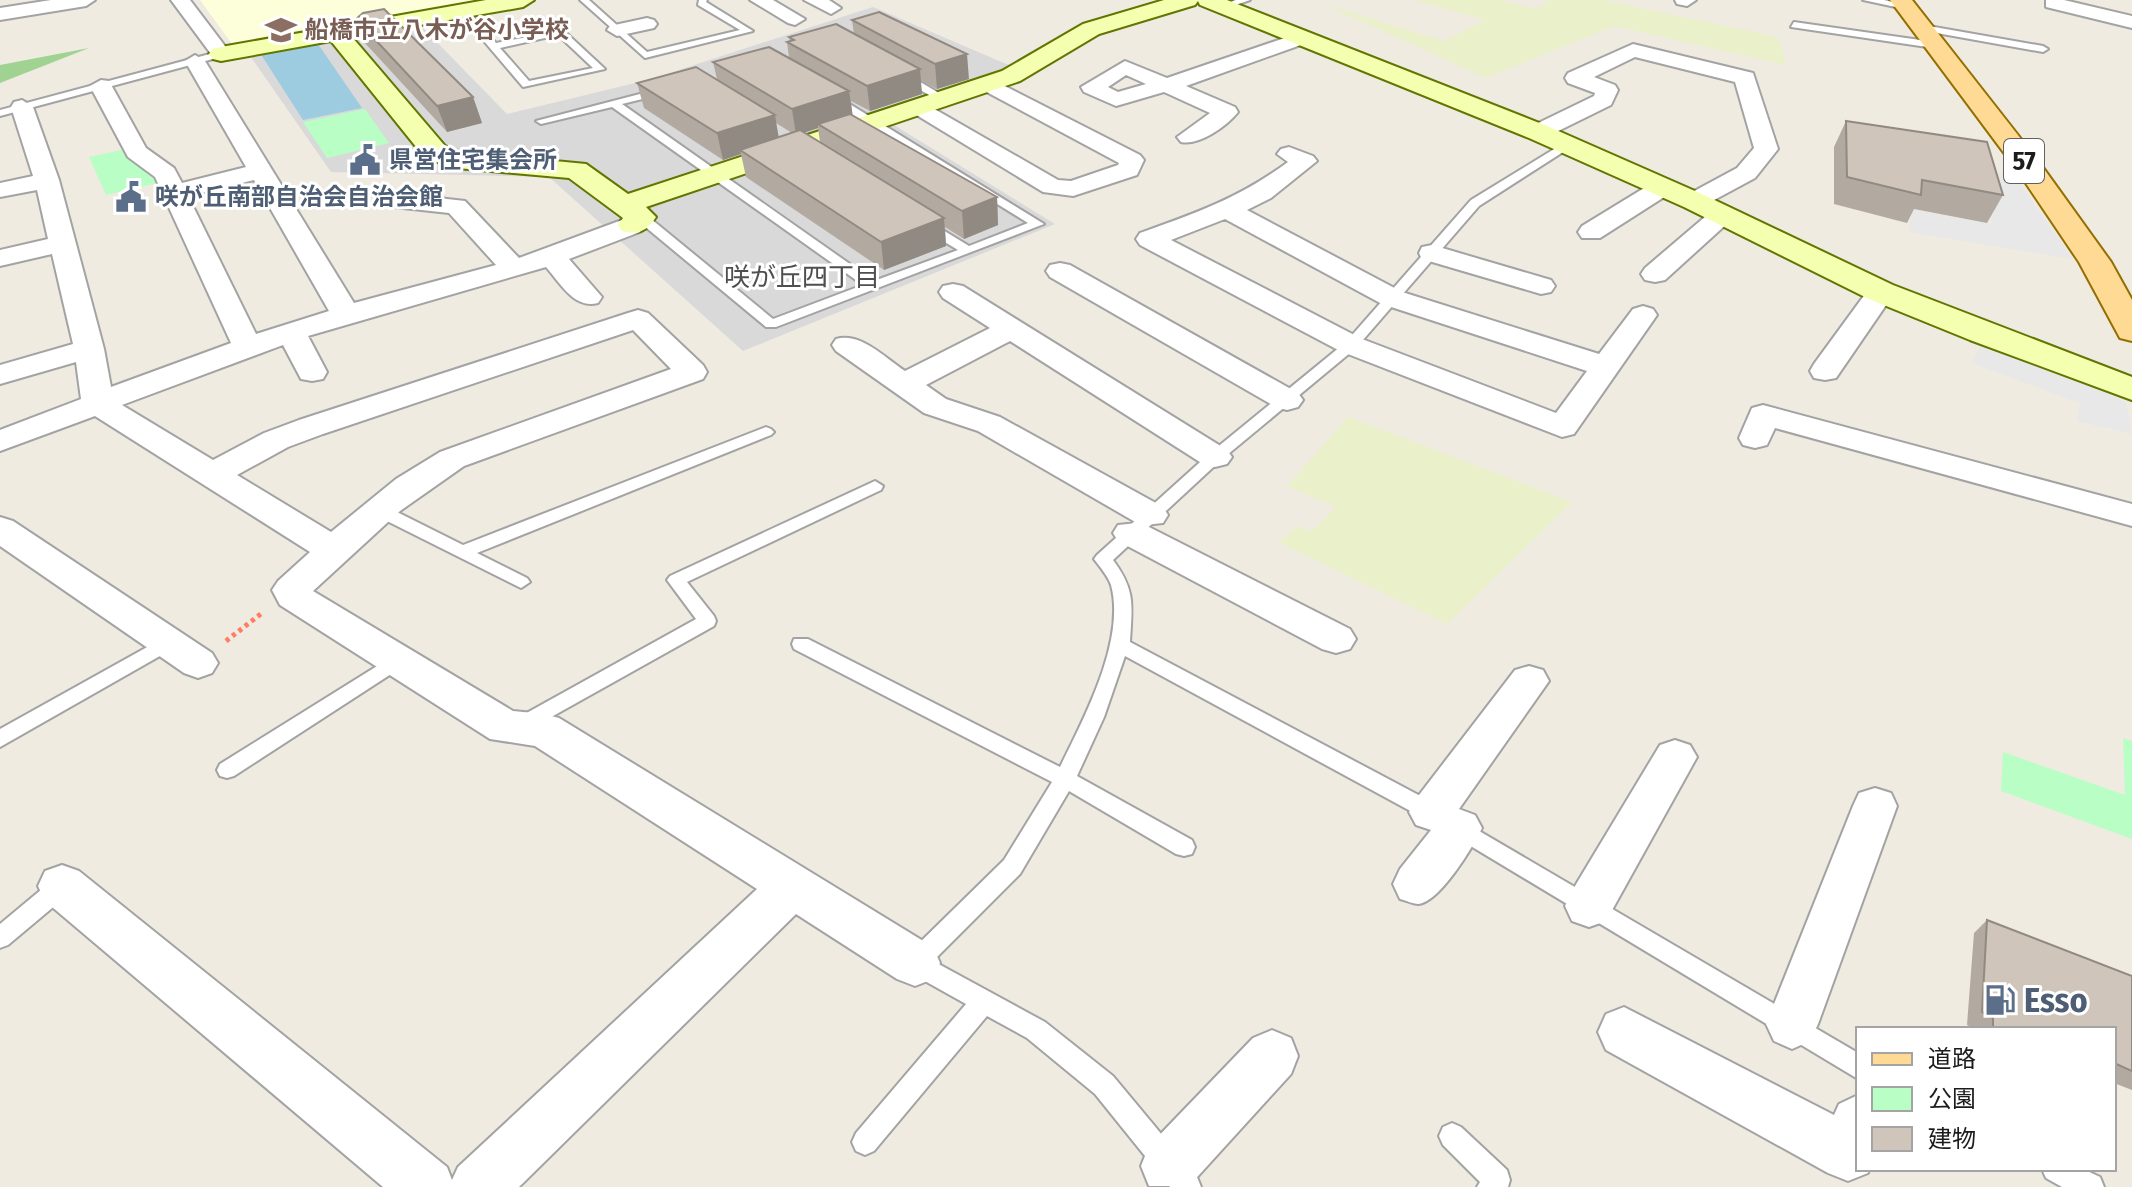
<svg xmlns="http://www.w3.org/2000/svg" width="2132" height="1187" font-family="'Fira Sans Condensed','Noto Sans JP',sans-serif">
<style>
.residential{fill:#dad9d9}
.education{fill:#fcffd9}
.farmland{fill:#eaf0ca}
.forest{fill:#a0d292}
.park{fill:#b9fec4}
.parking{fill:#e8e8e8}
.water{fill:#9dcce0}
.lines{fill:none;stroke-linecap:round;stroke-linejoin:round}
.lane-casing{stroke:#a3a3a3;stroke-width:4}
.street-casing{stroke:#a3a3a3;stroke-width:4}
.secondary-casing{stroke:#607600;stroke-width:4}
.primary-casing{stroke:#946f00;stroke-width:4}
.path{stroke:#ff7e61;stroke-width:5;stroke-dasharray:4 4;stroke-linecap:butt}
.lane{fill:#fff;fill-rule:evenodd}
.street{fill:#fff;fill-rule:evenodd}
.secondary{fill:#f4ffaf;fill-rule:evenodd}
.primary{fill:#ffda95;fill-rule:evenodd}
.wall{fill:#b2a9a0;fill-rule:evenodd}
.shaded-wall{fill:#918a82}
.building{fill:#cfc5ba;stroke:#918a82;stroke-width:2}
.labels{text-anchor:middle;stroke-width:6;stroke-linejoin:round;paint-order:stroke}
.far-education-label{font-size:24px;font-weight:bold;fill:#785e54;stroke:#fff;text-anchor:start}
.far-service-label{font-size:24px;font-weight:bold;fill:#4e5e75;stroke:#fff;text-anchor:start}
.shield{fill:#fff;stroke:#606060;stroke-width:2}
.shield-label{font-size:26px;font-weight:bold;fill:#1c1c1c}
.far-neighbourhood-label{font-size:26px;fill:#4f4f4f;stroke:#fff}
.near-service-label{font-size:34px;font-weight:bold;fill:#4e5e75;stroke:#fff;text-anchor:start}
</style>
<rect width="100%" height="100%" fill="#efebe1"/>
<!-- residential -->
<path class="residential" d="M873,7l157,67 -133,46 -3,5 161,99 -312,127 -194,-174 -218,-5 -83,-119 171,-29 88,90 141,-34z"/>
<!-- education -->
<path class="education" d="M200,0h303l-259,46 -12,-2z"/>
<!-- farmland -->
<path class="farmland" d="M1413,0h85l39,9 11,-9h55l175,37 8,28 -172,-39 -128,52 -165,-75 123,38 41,-21z
M1348,417l224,85 -125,122 -169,-82 20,-16 13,6 25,-25 -49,-21z"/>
<!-- forest -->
<path class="forest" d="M89,48l-89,35v-18z"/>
<!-- park -->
<path class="park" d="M365,109l24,34 -62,15 -24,-36z
M121,150l37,33 -52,12 -17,-38z
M2123,738l9,3v98l-131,-48 2,-39 122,43z"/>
<!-- parking -->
<path class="parking" d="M1976,169l37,5 60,85 -164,-27 2,-23 81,15z
M1981,345l126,47 19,11 6,31 -55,-13 3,-18 -108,-40z"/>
<!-- water -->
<path class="water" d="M318,44l44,64 -59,12 -43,-67z"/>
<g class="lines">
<defs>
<path id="lane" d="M580,0h9l58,52 93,-22 -42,-25 1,-5h8l-1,2 47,29 -108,27z
M1236,0h14l-26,9 -5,-3z
M1863,0h21l26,6 -5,3z
M461,10h6l29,33 67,-13 42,39 -82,18 -62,-73zM558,35l35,33 -64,13 -29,-33z
M1794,22l140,20 5,3 -5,3 -143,-21z
M1923,25l120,21 5,3 -5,3 -123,-22 -2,-2z
M221,51l5,3 -2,2 -224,60v-6z
M897,73h8l44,26 -9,2 -43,-24z
M663,88l5,3 -1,2 -45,11 252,177 84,-31 -38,-23v-6h8l41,25 59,-23 -201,-124v-4h8l209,129 -268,103h-10l-129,-107v-6h8l128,105 90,-34 -251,-178 -71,17 -5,-3z
M1564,143l10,2 -95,61 -123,142 -135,112 -108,100c23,31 19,45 17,82l313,166 3,6 -3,6 -8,3 -8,-3 -302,-164 -21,61 -27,59 115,64 3,7 -3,7 -8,2 -8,-2 -107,-63 -49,83 -87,87 112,61 68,54 84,101 4,10h-31l-75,-93 -68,-56 -40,-22 -113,135 -9,4 -9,-4 -4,-9 4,-9 110,-129 -59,-33 -4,-8 4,-8 97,-95 48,-78 -258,-133 -2,-5 2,-5h14l252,128c24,-49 66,-127 51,-182 -3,-9 -11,-18 -17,-26l3,-4 112,-101 137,-112 125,-142z
M766,427l5,2 3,3 -3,3 -294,118 50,25 3,4 -9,6 -148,-74 -2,-4 8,-5 6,1 78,39z
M875,481l8,5 -2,4 -194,92 27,34 2,5 -2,5 -186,104 -7,3 -7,-3 -3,-5 3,-5 182,-101 -29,-39 3,-4z
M167,636l7,2 2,5 -2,5 -174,99v-18z
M398,653l7,2 3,5 -3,5 -171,111 -7,2 -7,-2 -3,-6 3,-6z
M1457,818l401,235v26l-409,-246 -3,-6 3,-6z
M62,876l8,3 3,7 -3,7 -62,52 -8,3v-24l54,-45z
M1452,1123l9,4 46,43 3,10 -2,7h-31l3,-5 -37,-37 -4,-9 4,-9z
M2042,1169h41l17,8 4,10h-42l-16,-9z"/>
<path id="street" d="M51,0h44l-9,6 -86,14v-12z
M171,0h19l41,54 -3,4h-14z
M750,0h23l32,19 -10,6 -7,-2z
M804,0h25l12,8 -10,6z
M1675,0h21l-9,6 -10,-2z
M2046,0h18l68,16v12l-86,-21z
M647,18l7,2 3,4 -3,4 -37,8 -10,-6 3,-4z
M1302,32l10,6 -3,4 -123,44 49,21 3,5c-11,14 -39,34 -57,30l-4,-5 33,-24 -46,-21 -48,14 -32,-14 -3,-5 44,-26 42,17zM1126,75l20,9 -28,8 -10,-5z
M1633,44l120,29 25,76 -23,29 -52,28h-18l-4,-5 4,-5 52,-28 17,-20 -19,-66 -100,-25 -41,20 21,8 3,5 -7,15 -65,32h-16l-4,-5 4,-5 64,-31 1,-3 -27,-10 -3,-5 3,-5z
M195,55l10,6 149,242 142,-38 -47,-52 -55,-6 -4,-5 4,-5 9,-3 62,7 54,57 103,-38h18l4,6 -4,6 -71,27 33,38 -4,6c-24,6 -37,-19 -52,-36l-238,69 19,36 -4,7 -11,2 -11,-2 -18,-34 -161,60 91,55 51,-27 35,-13 329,-107 10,-3 10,3 55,52 4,7 -4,7 -239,87 -64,45 -87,80 200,120 31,3 15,4 374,229 7,16 -7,16 -18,7 -18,-7 -101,-65 -277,273h-136l-338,-286 -7,-15 7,-15 17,-6 17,6 368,296 5,13 6,-13 299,-278 -222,-143 -45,-7 -210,-134 -8,-15 6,-9 32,-29 -215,-136 -95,35v-21l81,-31 -5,-37 -76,22v-19l73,-21 -21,-90 -52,12v-16l48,-11 -11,-49 -37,7v-14l33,-7 -22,-69 3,-5 8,-2 11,7 26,73 45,169 7,38 120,-44 -76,-166 -27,-20 -38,-71 11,-6 8,1 37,67 28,20 8,15 64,-16 -61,-106zM254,180l75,131 -73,23 -68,-138zM633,330l38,39 -231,83 -44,27 -65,53 -94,-57 51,-28 35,-13z
M989,78l151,77 4,5 -7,15 -64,21 -30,-4 -138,-84 11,-7 8,2 134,77 13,1 47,-16 1,-2 -138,-74 -3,-5z
M1289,147l24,9 4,5 -46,37 -24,12 155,82 197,62 34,-45 10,-3 10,3 4,6 -83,119 -12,3 -222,-86 -200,-106 -4,-6 4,-6c56,-20 99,-35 148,-71l-11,-8 4,-5zM1225,219l157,85 205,67 -31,42 -194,-74 -191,-99z
M1663,180l9,2 3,5 -3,5 -72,46h-18l-4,-6 4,-6 72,-44z
M1722,207l9,3 4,5 -4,5 -66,60 -10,2 -10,-2 -4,-6 4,-6 68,-58z
M1432,245l119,35 4,6 -4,6 -10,2 -119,-35 -3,-6 3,-6z
M1060,263l10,2 228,128 5,7 -5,7 -11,3 -11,-3 -226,-130 -4,-6 4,-6z
M953,284l10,2 264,164 5,7 -5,7 -12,3 -12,-3 -193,-123 -84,44 20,14 54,18 163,90 5,8 -5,8 -18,2 205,104 6,10 -6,10 -14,4 -14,-4 -204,-108 -5,-8 5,-8 19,-2 -159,-92 -54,-18 -88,-62 -4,-6 4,-6c25,-7 49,19 69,32l85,-43 -47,-30 -4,-6 4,-6z
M1881,284l10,2 4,6 -59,86 -11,2 -11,-2 -4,-7 4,-7 57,-78z
M1763,405l369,99v22l-357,-98 -8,17 -12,3 -12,-3 -4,-7 13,-30z
M0,517l13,4 199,132 6,10 -6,10 -14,5 -14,-5 -184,-127z
M1529,666l14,4 6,11 -90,128 16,6 7,13c-9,19 -43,75 -64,76 -5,0 -13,-4 -18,-5l-7,-15 7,-15 31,-39 -15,-5 -7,-13 7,-13 99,-129z
M1675,740l15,5 7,12 -91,164 -17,6 -17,-6 -7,-15 7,-15 88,-146z
M1875,788l16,5 6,13 -79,218 -8,17 -18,8 -18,-8 -8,-17 87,-218 6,-13z
M1624,1007l210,108 5,-11 19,-9v74h11l-1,4 -20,8 -20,-8 -222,-123 -8,-18 8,-18z
M1272,1030l19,8 7,18 -7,18 -102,112h-40l-8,-20 8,-20 104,-108z"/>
<path id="secondary" d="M486,0h48l-11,7 -171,30 93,109 16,6 125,12 42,30 374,-123 81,-47 81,-24h63l320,126 157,69 189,90 239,92v23l-162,-60 -101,-41 -185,-92 -155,-69 -329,-133 -2,-4 -3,4 -96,29 -79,47 -374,126 10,10c-9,14 -17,18 -34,14l-4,-6 5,-7 -54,-40 -112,-10 -32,-10 -94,-117 -110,20 -8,-2 -4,-5 4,-5 8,-2z"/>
<path id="primary" d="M1890,0h22l127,162 72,100 21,38v41l-12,-3 -41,-76 -60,-89z"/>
</defs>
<!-- lane casing -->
<use href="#lane" class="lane-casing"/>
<!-- street casing -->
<use href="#street" class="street-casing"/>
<!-- secondary casing -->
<use href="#secondary" class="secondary-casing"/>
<!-- primary casing -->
<use href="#primary" class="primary-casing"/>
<!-- path -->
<path class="path" d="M226,641l36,-28"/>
<!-- lane -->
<use href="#lane" class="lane"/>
<!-- street -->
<use href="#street" class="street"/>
<!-- secondary -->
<use href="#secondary" class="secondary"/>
<!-- primary -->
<use href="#primary" class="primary"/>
</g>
<!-- wall -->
<path class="wall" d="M356,19l117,78 9,26 -35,9 -82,-89z
M852,20l117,59 -32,10 -17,-9 2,14 -52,17 -19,-10 1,14 145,82 1,28 -34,14 -19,-12 1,19 -62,24 -138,-93 -5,-23 -18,6 -79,-52 -7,-25 80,-4 -4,-17 76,-4 -2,-16 3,-1 -1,-4 65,-3zM776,123l16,10 -13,4zM818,128l2,14 -15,-9z
M1846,121l157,74 -16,28 -73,-14 -7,14 -73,-19v-57z
M1987,920l145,56v114l-18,-7v-54h-139l-8,-4 7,-92z"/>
<!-- shaded-wall -->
<path class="shaded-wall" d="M967,54l2,25 -32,10 -2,-25z
M920,69l2,25 -52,17 -3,-25z
M849,91l4,26 -35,7v4l-22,7 -4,-26z
M473,97l9,26 -35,9 -10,-26z
M775,115l4,26 -39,9 1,4 -18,6 -6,-27z
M997,197l1,28 -34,14 -2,-28z
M944,218l2,28 -62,24 -3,-28z"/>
<!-- building -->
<path class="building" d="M384,9l89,88 -36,9 -81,-87 7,-6z
M879,12l88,42 -32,10 -83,-44z
M836,24l84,45 -53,17 -80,-44 7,-2 -5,-3z
M769,47l80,44 -57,18 -79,-47z
M696,67l79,48 -58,18 -80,-50z
M850,114l147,83 -35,14 -144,-87z
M1846,121l141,21 16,53 -81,-15 -1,15 -74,-18z
M800,130l144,88 -63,24 -141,-92z
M1987,920l145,56v95l-18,-8v-34h-121v-11l-11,-6z"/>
<!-- icons -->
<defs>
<symbol id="school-bare" viewBox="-9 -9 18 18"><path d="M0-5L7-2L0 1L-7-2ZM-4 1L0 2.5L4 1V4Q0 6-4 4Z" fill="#8d6e63" stroke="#fff" stroke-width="2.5" paint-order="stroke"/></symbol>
<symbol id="civic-bare" viewBox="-9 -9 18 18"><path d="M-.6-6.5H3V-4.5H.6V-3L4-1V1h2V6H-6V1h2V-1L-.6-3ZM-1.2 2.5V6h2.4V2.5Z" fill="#5c6f8a" stroke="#fff" stroke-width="2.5" paint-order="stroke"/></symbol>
<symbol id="fuel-bare" viewBox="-9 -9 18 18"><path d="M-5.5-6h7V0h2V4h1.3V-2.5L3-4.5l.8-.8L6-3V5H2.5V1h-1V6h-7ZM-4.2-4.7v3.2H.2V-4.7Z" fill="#5c6f8a" stroke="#fff" stroke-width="2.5" paint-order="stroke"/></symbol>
</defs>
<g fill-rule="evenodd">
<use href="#school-bare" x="259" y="8" width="44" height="44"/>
<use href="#civic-bare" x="343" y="138" width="44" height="44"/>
<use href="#civic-bare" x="109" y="175" width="44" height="44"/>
<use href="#fuel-bare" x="1978" y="978" width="44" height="44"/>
</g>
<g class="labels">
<!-- far-education labels -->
<g class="far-education-label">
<text x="305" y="38">船橋市立八木が谷小学校</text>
</g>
<!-- far-service labels -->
<g class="far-service-label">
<text x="389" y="168">県営住宅集会所</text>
<text x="155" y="205">咲が丘南部自治会自治会館</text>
</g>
<!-- shield labels -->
<rect class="shield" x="2004" y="139" width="40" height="44" rx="6"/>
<g class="shield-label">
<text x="2024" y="170">57</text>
</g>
<!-- far-neighbourhood labels -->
<g class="far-neighbourhood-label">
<text x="802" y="286">咲が丘四丁目</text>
</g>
<!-- near-service labels -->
<g class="near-service-label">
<text x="2024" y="1012">Esso</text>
</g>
</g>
<!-- legend -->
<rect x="1856" y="1027" width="260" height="144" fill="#ffffff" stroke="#a4a4a4" stroke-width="2"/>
<rect x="1872" y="1053" width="40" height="12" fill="#ffda95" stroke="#a4a4a4" stroke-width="2"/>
<text x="1928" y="1067" font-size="24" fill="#1c1c1c">道路</text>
<rect x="1872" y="1087" width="40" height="24" fill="#b9fec4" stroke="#a4a4a4" stroke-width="2"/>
<text x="1928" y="1107" font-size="24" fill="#1c1c1c">公園</text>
<rect x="1872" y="1127" width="40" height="24" fill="#cfc5ba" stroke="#a4a4a4" stroke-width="2"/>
<text x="1928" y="1147" font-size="24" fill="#1c1c1c">建物</text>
</svg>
